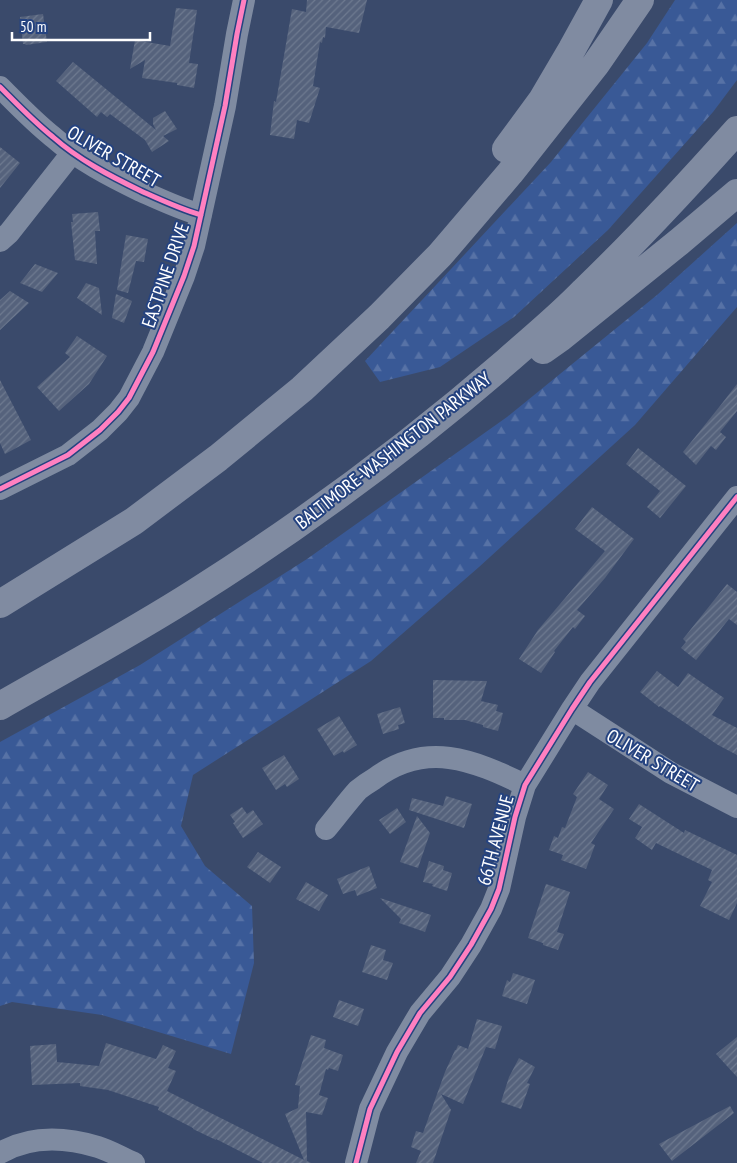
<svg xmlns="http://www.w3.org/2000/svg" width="737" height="1163" font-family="'PT Sans Narrow',sans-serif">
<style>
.forest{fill:url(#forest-firs)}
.building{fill:url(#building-hatch)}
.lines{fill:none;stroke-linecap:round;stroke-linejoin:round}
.minor{stroke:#7f8ba1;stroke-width:22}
.motorway{stroke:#808ba1;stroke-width:28}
.cycleway-casing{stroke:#254380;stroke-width:8}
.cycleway{stroke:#ff80c0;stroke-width:5}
.labels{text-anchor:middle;stroke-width:4;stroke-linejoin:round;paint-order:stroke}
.street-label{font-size:19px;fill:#fff;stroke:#254380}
</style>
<defs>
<pattern id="forest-firs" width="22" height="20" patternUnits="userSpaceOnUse" patternTransform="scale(1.25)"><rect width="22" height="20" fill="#395996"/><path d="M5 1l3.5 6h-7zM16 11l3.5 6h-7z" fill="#5772a6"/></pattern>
<pattern id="building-hatch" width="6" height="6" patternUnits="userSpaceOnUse" patternTransform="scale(1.25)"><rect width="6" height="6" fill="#55627c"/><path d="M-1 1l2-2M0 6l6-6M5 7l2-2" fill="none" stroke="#6e7a90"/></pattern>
</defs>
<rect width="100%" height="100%" fill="#3a4a6b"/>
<!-- forest -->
<path class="forest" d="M675,0h62v80l-24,32 -105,118 -94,87 -74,50 -60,15 -15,-21 186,-199 96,-119z
M737,223v84l-102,118 -156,142 -108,94 -178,114 -12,51 24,40 47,40 2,57 -23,91 -129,-39 -90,-13 -12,4v-264l140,-77 167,-106 200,-142 150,-122z"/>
<!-- building -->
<path class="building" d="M307,0h60l-8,33 -33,-6 -1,11 -2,-1 -1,6 -2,-1 -7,44 7,2 -11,35 -12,-3 -3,19 -24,-4 4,-34 2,1 16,-93 14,3z
M176,8l21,2 -8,53 9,1 -4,24 -17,-3v-2l-35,-5 3,-18 -15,9 5,-29 35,6z
M43,14l4,28 -21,3 -1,-1h-2l-3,-27z
M73,62l83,68 -3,-6v-6l12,-7 12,18 -14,7 6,5 -17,11 -7,-12 -35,-26 -3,3 -6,-5 -4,5 -41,-36z
M0,147l20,16 -20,25z
M98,212l2,19h-5l2,33 -22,-4 -4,-38h2l-1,-8z
M126,235l22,4 -4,23 -8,-1 -8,32 -11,-3z
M35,264l23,9 -16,19 -22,-9z
M86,283l13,5 3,27 -25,-17z
M10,291l19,12 -29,27v-30z
M116,294l16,7 -8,22 -12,-5z
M77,336l30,20 -18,28 -30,27 -22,-24 33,-30 -5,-4z
M0,380l31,60 -26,14 -5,-11z
M737,384v27l-17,21 6,5 -10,13 -5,-4 -15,19 -13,-13 37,-46z
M638,448l48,38 -26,32 -13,-11 13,-16 -34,-27z
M592,507l42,32 -29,39 -28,32 8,6 -10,13 -2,-2 -19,24 1,1 -14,21 -22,-14 19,-29 67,-79 -30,-22z
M727,584l10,8v33l-8,-6 -33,41 -15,-12 5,-6 -3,-3z
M657,671l21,16 10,-14 36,25 -12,17 25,13v27l-19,-10 -58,-39 -1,1 -19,-15z
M433,680l54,1 -6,20 17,4 -2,6 7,2 -5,18 -15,-4v-2l-18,-5h-21v-2h-11z
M400,707l5,16 -7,2 1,4 -16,5 -6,-20z
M339,716l18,29 -13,8 -1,-2 -9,5 -17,-27z
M284,755l15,24 -12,8 -2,-3 -9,6 -14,-22z
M588,772l20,13 -9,14 15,10 -23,34 4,2 -9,24 -25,-9 2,-5 -14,-5 5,-14 4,2 4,-11 3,1 12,-31 -4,-3z
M446,796l26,8 -8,24 -55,-18 3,-12 31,8z
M639,804l45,29 1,-3 52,25v48l-8,17 -29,-14 12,-24 -4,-2 4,-10 -56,-27 -4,7 -17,-12 7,-11 -13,-8z
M242,807l5,7 6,-4 10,14 -20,14 -10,-15 2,-1 -5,-7z
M397,808l9,14 -16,12 -11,-14z
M417,816l13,17 -12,35 -18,-6z
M258,852l23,15 -11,16 -23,-16z
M429,861l15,5 -1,4 9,3 -5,18 -15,-5 1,-2 -10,-2z
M369,866l8,22 -20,8 -2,-6 -12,4 -6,-15z
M306,882l22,13 -9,16 -23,-12z
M546,884l24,8 -13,40 7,2 -6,16 -15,-5v-2l-15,-5z
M380,898l51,17 -6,17 -26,-9 2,-4z
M371,945l15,5 -3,10 10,3 -6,17 -25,-8z
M513,973l22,7 -8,24 -25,-8 5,-16 3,2z
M339,1000l25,9 -6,17 -25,-9z
M477,1019l25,7 -7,23 -9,-2 -23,57 -22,-10 10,16 -18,53h-17l5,-12 -10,-4 5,-16 7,2 22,-61 10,-22h1l2,-5 10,4z
M311,1035l15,5 -2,8 19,7 -5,16 -9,-3 -1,2 -2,-1 -7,26 9,3 -6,17 -16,-3 1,49 4,2h-48l-47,-24v1l-23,-11v-1l-35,-18 1,-3 -51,-17 -28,-4v-3l-48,2 -2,-39 26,-2 1,18 42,4 7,-23 50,16 7,-14 13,6 -8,17 8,3 -9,20 137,69 -19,-46 13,-6 2,-22 -5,-1z
M737,1037v40l-21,-23z
M519,1058l16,9 -8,16 3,1 -9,25 -20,-7 8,-25z
M730,1106l4,7 -62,48 -13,-17z"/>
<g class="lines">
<!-- minor -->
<path class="minor" d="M0,87c17,17 34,35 53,50 26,23 57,39 88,54 20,9 39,18 60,24
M0,241l9,-8 63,-80
M0,489l68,-34 32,-25 18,-18 11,-14 24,-46 31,-76 10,-30 31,-140 12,-72 7,-34
M572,709l99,64 66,34
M326,829c11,-13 21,-27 32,-39 5,-4 11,-8 16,-11 52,-39 99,-19 151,6
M0,1153c31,-18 65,-16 98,-6 13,4 24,11 36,16
M356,1163l14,-54 27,-57 23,-39 30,-36 21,-32 20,-36 8,-20 16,-72 10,-32 47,-76 18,-27 147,-185"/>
<!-- motorway -->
<path class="motorway" d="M506,149l36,-49 30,-51 27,-49
M543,350l17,-12 119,-96 58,-49
M0,604l134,-83 84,-63 84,-69 77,-72 61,-62 70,-82 86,-109 44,-64
M0,706c66,-38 132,-73 196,-114 109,-69 214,-147 311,-231 26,-23 53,-45 77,-70 53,-51 104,-106 153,-161"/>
<defs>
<path id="cycleway" d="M0,87c17,17 34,35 53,50 26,23 57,39 88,54 20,9 39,18 60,24
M0,489l68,-34 32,-25 18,-18 11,-14 24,-46 31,-76 10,-30 31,-140 12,-72 7,-34
M356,1163l14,-54 27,-57 23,-39 30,-36 21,-32 20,-36 8,-20 16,-72 10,-32 47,-76 18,-27 147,-185"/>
</defs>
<!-- cycleway casing -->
<use href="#cycleway" class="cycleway-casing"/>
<!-- cycleway -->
<use href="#cycleway" class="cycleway"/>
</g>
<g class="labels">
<!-- street labels -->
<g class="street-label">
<text transform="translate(114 156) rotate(30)" y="7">OLIVER STREET</text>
<text transform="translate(165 275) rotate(-71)" y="7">EASTPINE DRIVE</text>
<text transform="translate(393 450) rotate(-38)" y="7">BALTIMORE-WASHINGTON PARKWAY</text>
<text transform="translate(653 760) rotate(31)" y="7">OLIVER STREET</text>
<text transform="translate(495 840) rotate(-75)" y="7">66TH AVENUE</text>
</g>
</g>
<!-- scale -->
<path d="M12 32v8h138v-8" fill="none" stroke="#ffffff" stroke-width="2.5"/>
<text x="20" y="32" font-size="15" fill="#ffffff" stroke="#254380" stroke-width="4" paint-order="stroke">50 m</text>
</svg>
